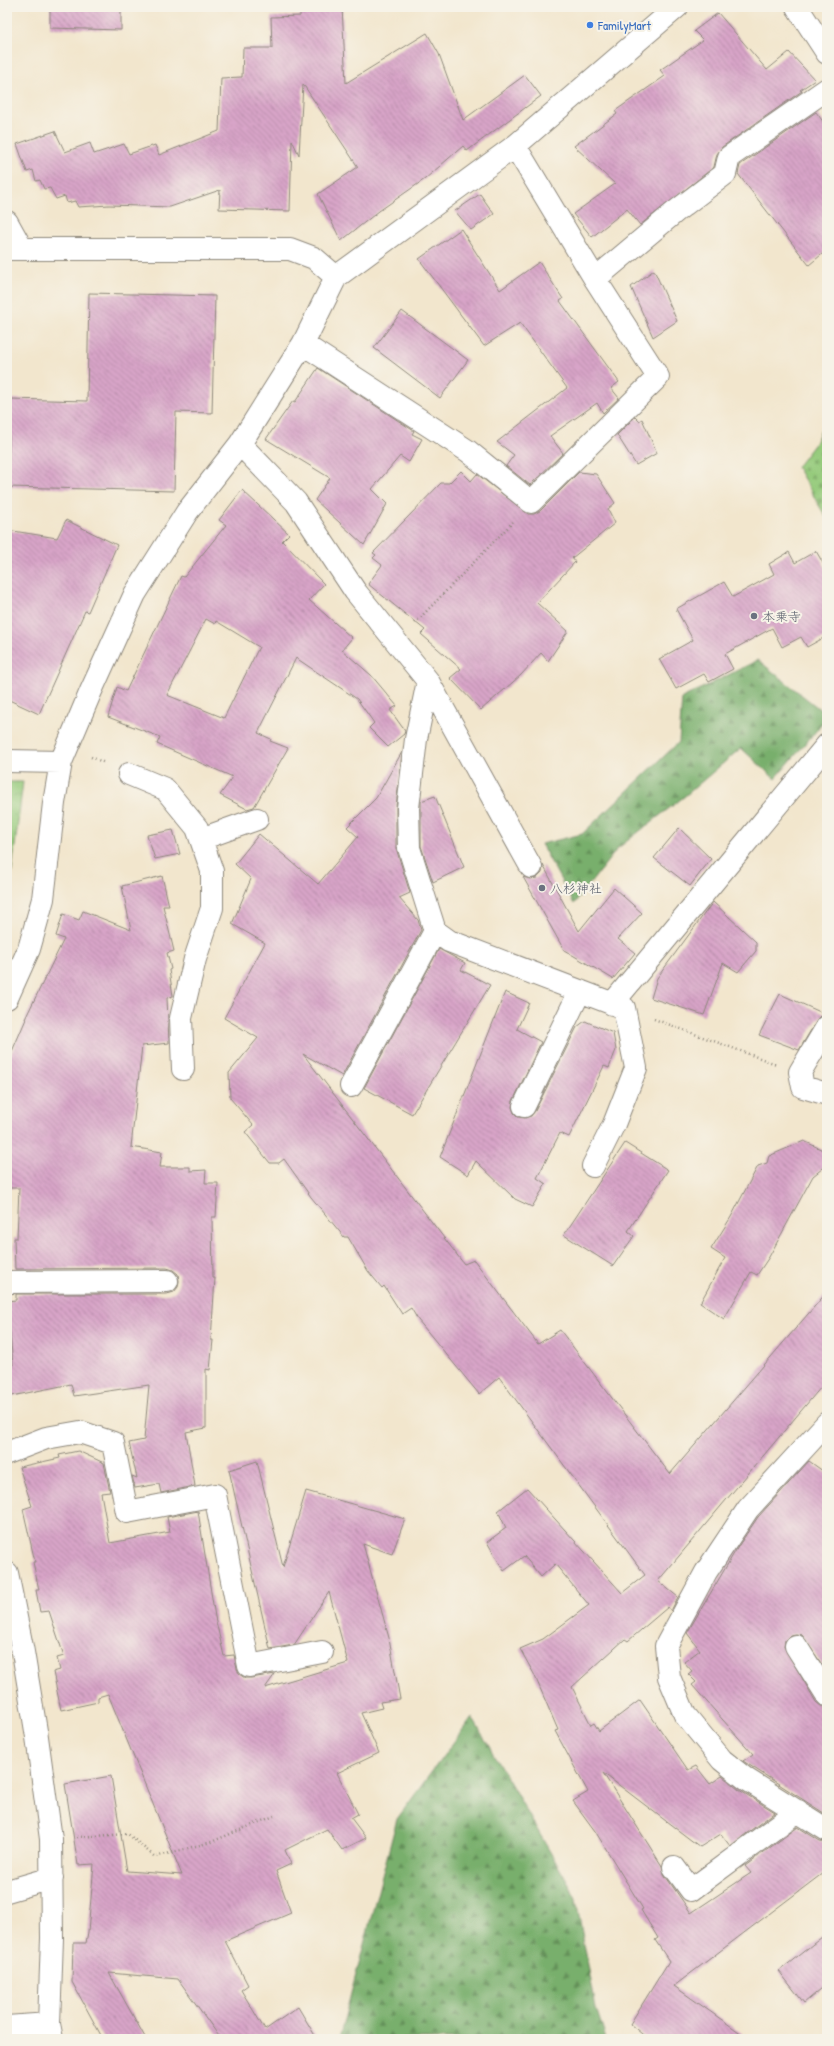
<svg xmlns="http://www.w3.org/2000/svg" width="834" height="2046" font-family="'Patrick Hand','Klee One',sans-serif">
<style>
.forest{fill:url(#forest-firs);stroke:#526d4c}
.cemetery{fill:url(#cemetery-stones);stroke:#607b54}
.park{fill:url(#park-tufts);stroke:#607b54}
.building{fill:url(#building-back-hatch);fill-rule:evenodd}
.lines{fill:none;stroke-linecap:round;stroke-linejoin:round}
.minor-casing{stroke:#8e887c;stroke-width:24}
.path{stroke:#8e887c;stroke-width:2.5;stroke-dasharray:1 3;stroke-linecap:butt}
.minor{stroke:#fff;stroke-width:22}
.shop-dot{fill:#3f7fe0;stroke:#f7f3e8;stroke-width:1.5}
.worship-dot{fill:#6b7280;stroke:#f7f3e8;stroke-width:1.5}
.labels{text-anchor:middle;stroke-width:4;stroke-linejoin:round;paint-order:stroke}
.shop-label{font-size:13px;fill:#366cbe;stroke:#f7f3e8;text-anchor:start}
.worship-label{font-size:13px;fill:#5b616d;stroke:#f7f3e8;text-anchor:start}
</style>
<defs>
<pattern id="forest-firs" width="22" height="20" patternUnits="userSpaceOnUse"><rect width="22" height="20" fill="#78af6c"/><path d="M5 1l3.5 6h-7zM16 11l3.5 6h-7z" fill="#638f59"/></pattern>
<pattern id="cemetery-stones" width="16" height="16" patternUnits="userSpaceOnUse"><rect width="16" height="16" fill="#95cb7c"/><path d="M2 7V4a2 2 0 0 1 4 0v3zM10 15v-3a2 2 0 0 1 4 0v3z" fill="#81ae6b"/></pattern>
<pattern id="park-tufts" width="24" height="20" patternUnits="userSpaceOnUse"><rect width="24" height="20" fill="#95cb7c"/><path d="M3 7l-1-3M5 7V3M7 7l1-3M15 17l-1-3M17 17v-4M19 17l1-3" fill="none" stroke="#81ae6b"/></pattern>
<pattern id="building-back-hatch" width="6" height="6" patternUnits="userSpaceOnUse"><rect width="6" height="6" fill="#d8a4c8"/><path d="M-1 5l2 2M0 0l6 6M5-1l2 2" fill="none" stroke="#af86a3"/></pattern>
</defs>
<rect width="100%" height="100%" fill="#f7f3e8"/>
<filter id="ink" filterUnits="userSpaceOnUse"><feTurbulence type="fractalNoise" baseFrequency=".025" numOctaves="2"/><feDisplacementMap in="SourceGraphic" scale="8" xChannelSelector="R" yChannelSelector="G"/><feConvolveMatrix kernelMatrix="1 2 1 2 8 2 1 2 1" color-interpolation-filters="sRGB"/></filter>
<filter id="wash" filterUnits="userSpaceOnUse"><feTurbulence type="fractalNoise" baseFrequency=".012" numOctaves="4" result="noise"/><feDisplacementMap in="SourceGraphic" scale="16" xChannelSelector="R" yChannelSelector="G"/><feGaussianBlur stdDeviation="0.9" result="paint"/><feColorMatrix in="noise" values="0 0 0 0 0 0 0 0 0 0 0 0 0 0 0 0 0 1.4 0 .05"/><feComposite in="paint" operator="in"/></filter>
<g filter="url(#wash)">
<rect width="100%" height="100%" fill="#f2e6cd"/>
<!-- forest -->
<path class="forest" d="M758,660l69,55v13l-5,-4 -47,55 -34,-31 -56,48 -67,52 -44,56 -33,-60 41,-10 97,-92 3,-44z
M472,1717l103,178 21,113 10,31h-267l58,-220z"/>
<!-- cemetery -->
<path class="cemetery" d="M827,418v101l-30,-52 17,-22z"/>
<!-- park -->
<path class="park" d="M7,782h16l-16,128z"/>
<g id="blocks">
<!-- building -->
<path class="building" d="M50,7h71v23l-71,-2z
M300,7h42l4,76 81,-50 12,21 24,66 62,-45 16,21 -74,55 -4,-5 -38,33 -46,32 -38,30 -23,-47 40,-27 -55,-83 -4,71 -7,-15 -2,71 -71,-2 1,-19 -50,17 -61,-2 -31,2 -3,-6 -8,2 -2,-7 -9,3 -6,-11 -6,1 -4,-9 -4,1 -3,-11 -6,2 -10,-28 38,-13 10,21 25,-9 4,11 30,-10 5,10 26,-9 4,10 60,-24 2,-53 21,-1 1,-29h29l-1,-31 29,-1z
M718,13l49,57 22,-18 26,28 -15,10 2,1 -80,56 -5,7 -3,13 -74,58 -13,-16 -35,28 -19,-23 42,-30 -41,-38 43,-32 -2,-3 50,-35 -5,-6 43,-30 -9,-9z
M816,112l11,15v123l-18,15 -71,-91 2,-9z
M480,194l14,20 -23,16 -16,-19z
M461,229l39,61 39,-28 24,37 -3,2 59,81 -8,6 8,10 -16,15 -6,-10 -47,33 13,17 -33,32 -24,-19 8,-11 -17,-13 70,-54 -47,-65 -36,23 -65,-87z
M654,270l23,51 -24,16 -22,-50z
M89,293l126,3 -3,117 -36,-1 -2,79 -166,-4 2,-88 77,2z
M402,311l66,49 -28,38 -66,-50z
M318,368l96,63 -2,3 10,5 -13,23 -9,-6 -28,33 15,15 -23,41 -49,-45 15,-22 -64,-39 27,-38 2,1z
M635,417l4,4 3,-2 15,34 -21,12 -19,-30z
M461,471l10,10 6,-7 51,40h6l6,-3 39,-39 17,2 19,29 -7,6 7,14 -43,35 3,4 -38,41 31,28 -20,30 -7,-8 -20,22 -40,35 -31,-32 11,-9 -40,-35 4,-4 -57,-46 14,-19 -9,-7 3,-3 -3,-2 68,-70h8z
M242,490l47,44 -7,7 42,43 -15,16 43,38 -10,12 29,25 26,31 -7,4 15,21 -1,3 -16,13 -19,-19 5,-5 -17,-24 -61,-41 -38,75 13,6 -1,2 18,7 -34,59 -7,2 -27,-14 13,-18 -76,-33 3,-7 -52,-20 9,-30 9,4 55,-115 3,1 42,-52 -7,-5zM206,619l9,5 1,-3 43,26 -35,71 -57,-23z
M66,520l51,25 -29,67 -3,-1 -46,103 -32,-15v-169l50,8z
M816,551l11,19v66l-20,11 -6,-10 -19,10 -10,-19 -47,26 8,15 -24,13 -5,-8 -28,15 -17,-30 34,-19 -17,-31 48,-27 9,15 41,-23 -5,-10 20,-12 6,11z
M402,752l-6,55v41l14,45 -11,5 19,22 3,10 -79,146 -39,-22 161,210 10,-4 64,84 22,-14 110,144 157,-182v88l-169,201 20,16 -7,14 -3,-4 -40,34 -3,-2 -53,48 19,38 3,-2 5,8 41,-31 48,70 8,-4 14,18 12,-8 17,14 36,22 -45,34 -9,-12 -21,13 -97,-74 59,93 2,8 27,39 60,-40 -6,-7 53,-39 22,14 7,1v28l-153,116 75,53h-101l-18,-15 39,-63 -14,-21 3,-2 -17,-28 2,-1 -48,-78 -22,-30 15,-9 -33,-61 3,-1 -24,-56 -14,-25 23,-10 46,-34 -34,-41 -14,13 -17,-21 -20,15 -17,-29 19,-14 -8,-17 29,-23 95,105 23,-18 -146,-198 -20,17 -61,-74 -7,-12 -9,6 -18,-28 -2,2 -14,-17 -20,-34h-4l-33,-40 -27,-38 -5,4h-9l-25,-31 8,-7 -23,-27 -1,-25 29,-35 -34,-20 41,-75 -33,-19 19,-45 -16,-15 24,-30 59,50 40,-47 -11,-10 29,-29z
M435,796l29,71 -31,15 -12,-36v-45z
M679,828l32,31 -21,27 -36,-28z
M173,830l7,24 -25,5 -8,-24z
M543,865l36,66 35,-43 28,25 -24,26 17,14 -22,26 -49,-29 -41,-73 7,2 7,-1 5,-5z
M162,876l7,30h-6l11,45 -7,2 4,16 -2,1 4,26 -6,2 2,45 -27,3 -11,101 31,5 -2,15h30v4l16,-1 -1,13h13l-2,34h-4l1,61h2l-4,62h2l-3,30 -4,-1v59l-20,4 9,54 -34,7 -2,-9 -24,4 -3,-12 5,2 -8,-35 15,-3 5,-55 -75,11 -3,-12 -64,13v-30l6,-2 -6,-64 9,-1v-6h151l7,-2 4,-5 1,-6 -1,-7 -5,-4 -6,-2 -152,1 -1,-31h3l2,-50h-12v-125l19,-44h-1l39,-80 -8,-3 7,-22 16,6 4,-9 48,19 -9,-44z
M713,902l43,40v9l-18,21 -15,-9 -19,52 -53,-17 6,-20z
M439,949l26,14 -4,7 29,15 -78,129 -48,-26z
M505,992l24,11 -12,26 24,13 -28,59 -1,6 2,6 4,4 7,1 6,-2 4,-5 42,-84 8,-6 28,12 3,17 -7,18 -5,-2 -35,71 -9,-4 -23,45 9,6 -14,23 -17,-8 -39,-38 -8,14 -28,-18z
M780,994l47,21 -6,1 -4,4 -18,30 -40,-15z
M804,1141l23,11v13l-14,11 -44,81 -12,18 -6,-3 -27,47 -24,-16 25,-45 -14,-9 20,-32 27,-51 9,-3 2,-7z
M625,1143l43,27 -40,61 6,5 -21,30 -49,-31z
M78,1451l26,12 6,29 -9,1 9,50 60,-11 -3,-15 31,-6 17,106 9,39 10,-1 3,14 2,5 6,4h6l24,-4 -10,14 83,-25 -19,-71 -35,53 -24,4 -41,-179 28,-9 26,106 23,-76 99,28 -13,35 -29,-10 26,94 11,61 -20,3 2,6 -21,5 18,40 -42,20 21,41 -7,4 15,20 -24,12 -15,-21 -42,21 6,14 -15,7 15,42 -66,28 23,44 -7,5 24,40 33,-23 19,32h-96l-43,-60 -69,-6 37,66h-43l-31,-57 1,-39h13l2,-11 6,-68 -16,1 -13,-81 46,-8 16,95 55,4 -74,-181 -10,3v5l-37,8 -8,-38 7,-2 -3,-12 7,-2 -15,-45 -9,1 -4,-22h3l-6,-28h2l-12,-53 9,-3 -13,-39 41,-9 -1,-3z
M809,1461l18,13v198l-25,-37 -6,-1 -6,1 -5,5 -1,7 32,55 5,4 6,1v108l-84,-54 10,-7 -61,-69 4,-3 -8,-8 4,-3 -8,-9 16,-12 -13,-17 52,-88 19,-28z
M827,1933v51l-23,19 -25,-32z"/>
</g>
</g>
<g filter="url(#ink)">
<use href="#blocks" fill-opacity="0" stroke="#8e887c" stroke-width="1"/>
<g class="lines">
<defs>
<path id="minor" d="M797,7l30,46
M7,222l15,27
M7,249h283l24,9 22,19
M595,279l80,-67 50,-38 4,-17 98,-68
M303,344l165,107 63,51 127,-125 -63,-98 -80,-133
M240,444l56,58 59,89 73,90 -12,58 -8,69 1,40 26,83 14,10 175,67 12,60 -22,56 -21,42
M428,681l103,186
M7,761l54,1
M129,774l36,15 32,39 15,43v37l-17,51 -14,59 2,51
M201,839l56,-20
M7,998l22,-49 14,-50 11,-96 7,-41 30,-71 44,-97 52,-82 53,-68 63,-100 33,-67 179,-131 162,-139
M612,1004l215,-259
M827,1027l-27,45 3,15 24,7
M351,1086l84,-155
M524,1106l56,-115
M7,1282l160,-1
M827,1423l-79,86 -42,63 -40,74 3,31 16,38 37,45 24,19 81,51
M7,1453l39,-15 34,-6 33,11 14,69 88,-17 34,171 73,-14
M7,1573l16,79 14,85 14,102 1,99 -3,86 3,15
M796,1646l31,49
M674,1867l17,23 107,-79
M7,1891l45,-13
M7,2027l42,-3"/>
</defs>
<!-- minor casing -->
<use href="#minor" class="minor-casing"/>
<!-- path -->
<path class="path" d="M415,623l98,-101
M91,757l14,6
M654,1019l122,45
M77,1837l51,-3 27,23 56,-15 63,-26"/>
<!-- minor -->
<use href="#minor" class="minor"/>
</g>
</g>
<!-- markers -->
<circle class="shop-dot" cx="590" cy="25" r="4"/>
<g class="worship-dot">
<circle cx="754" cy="616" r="4"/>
<circle cx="542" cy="888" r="4"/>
</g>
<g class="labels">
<!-- shop labels -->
<g class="shop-label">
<text x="598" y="30">FamilyMart</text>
</g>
<!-- worship labels -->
<g class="worship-label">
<text x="762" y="621">本乗寺</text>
<text x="550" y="893">八杉神社</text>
</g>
</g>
<!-- margin -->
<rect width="834" height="2046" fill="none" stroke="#f7f3e8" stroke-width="24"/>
</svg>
